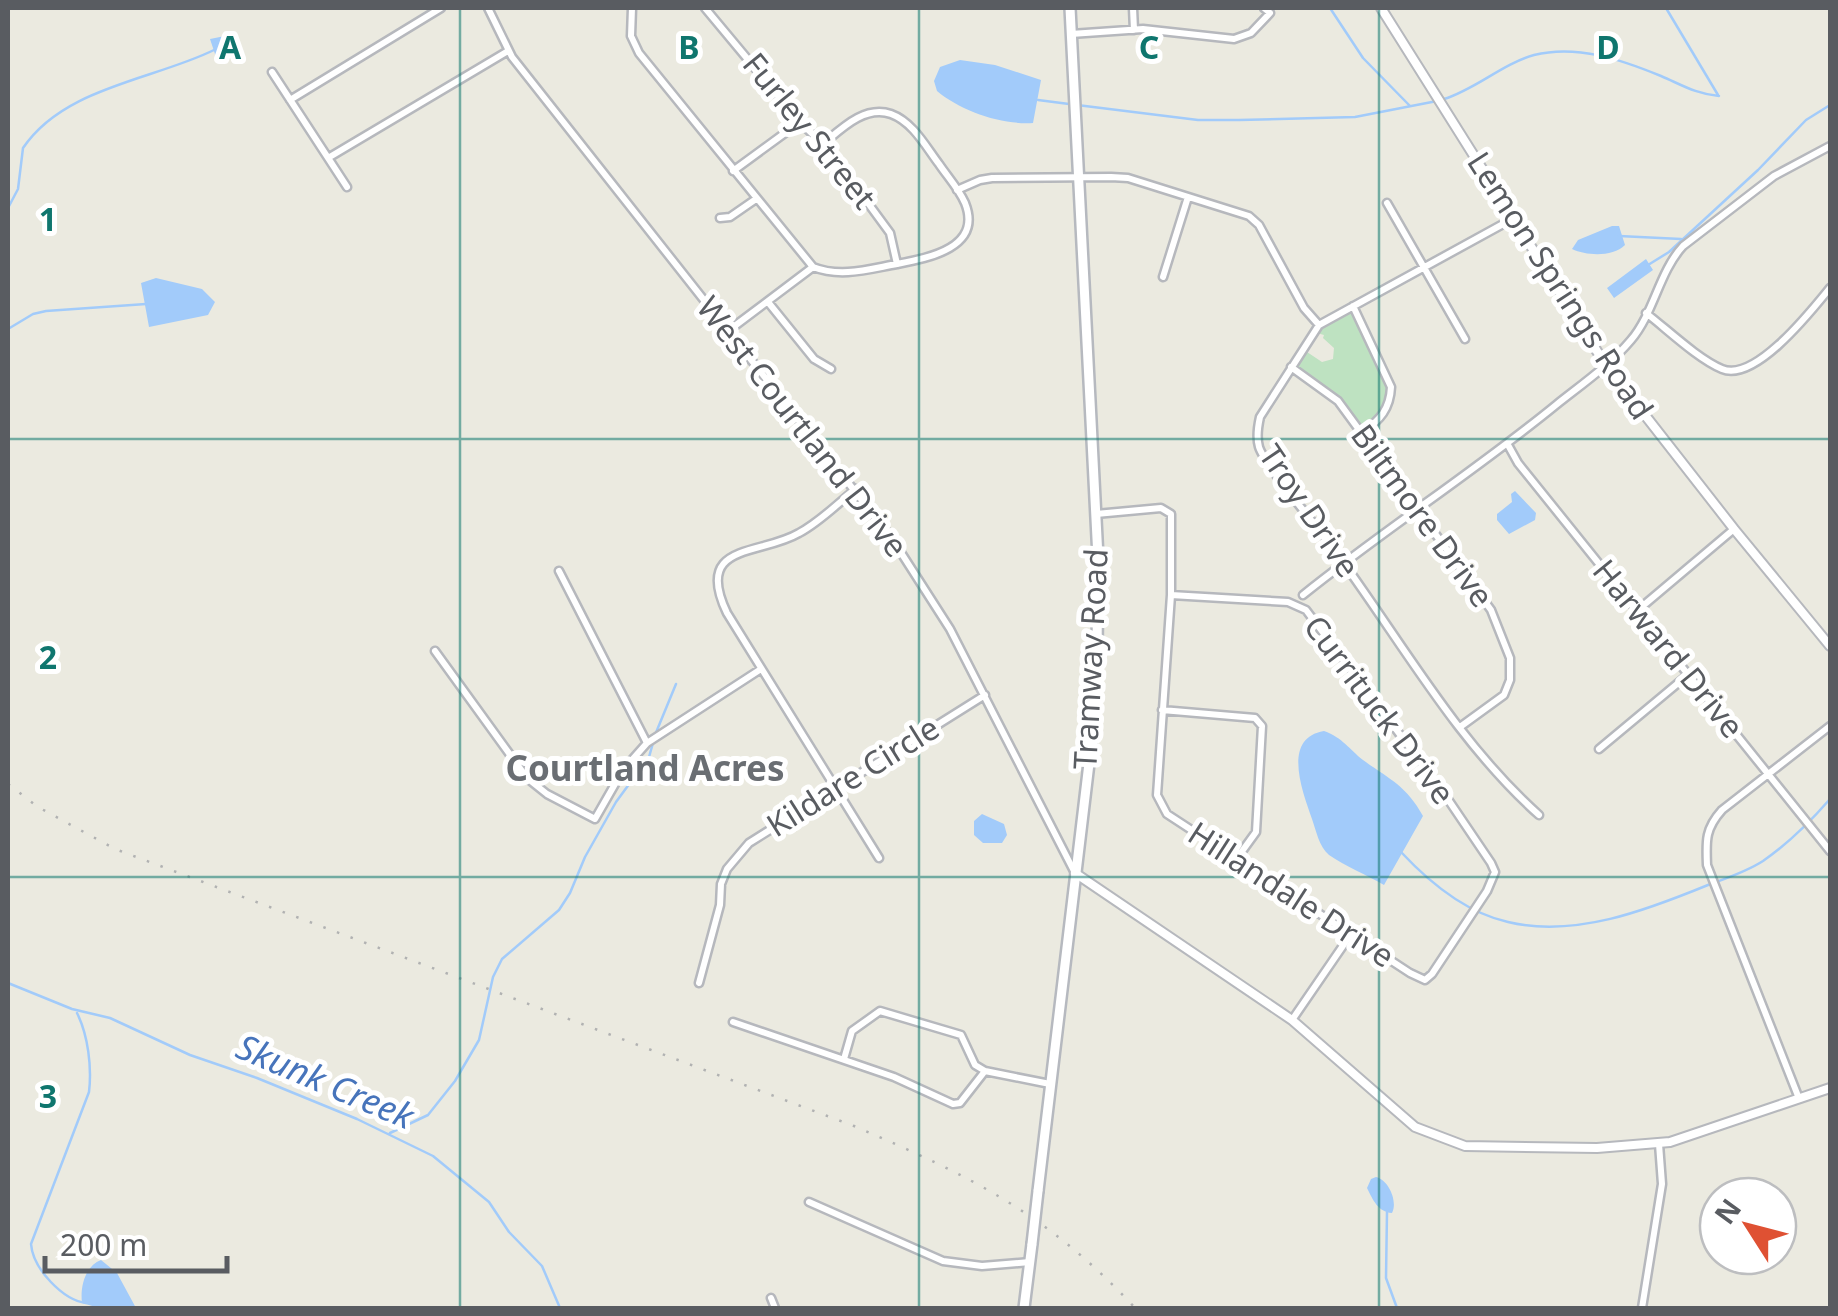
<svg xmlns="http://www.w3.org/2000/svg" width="1838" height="1316" font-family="'Noto Sans',sans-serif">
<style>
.green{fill:#bee2c1}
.water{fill:#a2cbfa}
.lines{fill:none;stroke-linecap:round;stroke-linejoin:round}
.stream{stroke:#a2cbfa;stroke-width:2.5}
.minor-casing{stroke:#b6b8bd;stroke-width:11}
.tertiary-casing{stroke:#b6b8bd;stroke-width:12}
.secondary-casing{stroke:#b6b9bf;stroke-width:14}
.minor{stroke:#fff;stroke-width:6}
.tertiary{stroke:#fff;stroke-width:8}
.secondary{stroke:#fff;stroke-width:9}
.rail{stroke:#b1b2b2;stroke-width:2.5;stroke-dasharray:2.5 12;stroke-linecap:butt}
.secondary-bridge-casing{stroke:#b6b9bf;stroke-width:14;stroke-linecap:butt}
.secondary-bridge{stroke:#fff;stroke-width:9}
.grid{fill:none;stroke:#0f766e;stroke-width:2.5;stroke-opacity:0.55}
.labels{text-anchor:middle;stroke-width:10;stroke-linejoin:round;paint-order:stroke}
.street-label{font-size:32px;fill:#595c61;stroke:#fff}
.neighbourhood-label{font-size:35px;font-weight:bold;fill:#6a6e73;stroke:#fff}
.water-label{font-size:35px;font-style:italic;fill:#4774bb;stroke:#fff}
.grid-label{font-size:32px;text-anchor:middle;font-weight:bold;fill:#0f766e;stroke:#fff;stroke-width:10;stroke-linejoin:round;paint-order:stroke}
</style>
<rect width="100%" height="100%" fill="#ebeae0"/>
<!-- green -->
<path class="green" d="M1352,311l35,77c0,20 -9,28 -24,39l-32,-37 -37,-24 10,-16 18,12 11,-3 1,-11 -11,-10 1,-3 -7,-2 4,-6z"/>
<!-- water -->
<path class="water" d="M230,35h6v8l-19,17 -7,-21z
M960,60l35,5 46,15 -8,43c-32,2 -72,-12 -96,-32l-3,-10 6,-14z
M1612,226h7l6,19c-12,12 -38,11 -53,4l6,-9z
M1646,259l7,11 -39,28 -7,-10z
M156,278l46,11 13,13 -7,13 -59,12 -8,-44z
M1515,491l21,22 -1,7 -26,14 -12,-14v-6l15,-12 -1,-8z
M1324,731c19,7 25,18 39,29 26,19 43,25 60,56l-39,69c-17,-10 -39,-19 -55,-30 -10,-8 -13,-25 -17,-36 -9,-26 -31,-81 12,-88z
M982,814l22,10 3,11 -5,8h-19l-9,-8v-14z
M1376,1177c13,3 22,25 16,36 -14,-1 -19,-13 -25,-25l4,-9z
M101,1260l16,13 19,35h-37l-17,-5c-2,-16 3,-37 19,-43z"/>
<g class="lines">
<!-- stream -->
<path class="stream" d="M1330,8l33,50 47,48
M1666,8l52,87
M1444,99c32,-10 58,-35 90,-44 43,-11 88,5 127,21 21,9 35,18 58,20
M1038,100l31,4
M1077,105l121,15h41l116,-3 82,-16
M8,208l10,-19 5,-41c41,-61 130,-68 191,-98
M1619,236l62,3
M1648,265l21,-13 89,-82 48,-50 24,-15
M8,329l25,-15 13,-3 100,-7
M655,735l21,-51
M1401,852c28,30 66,61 107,70 67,16 139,-12 200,-37 19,-7 38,-13 55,-24 26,-18 47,-39 67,-62
M8,983l64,26 38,9 80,37 67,23 100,41 76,37 56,46 20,30 33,34 18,42
M77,1013c11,22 15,54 12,79l-58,152c2,25 32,56 55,59
M390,1133l38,-18 27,-34 24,-41 14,-63 9,-18 57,-49 11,-17 15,-36 31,-55 33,-45 4,-14
M1387,1212l-1,66 11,30"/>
<defs>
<path id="minor" d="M488,8l24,49 379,480 59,92 125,244
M632,8l-1,28 8,17 174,214c28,11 56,2 84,-3 31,-6 86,-16 68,-61 -6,-14 -18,-27 -26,-39 -13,-17 -26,-42 -48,-50 -26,-9 -49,14 -68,30
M705,8l95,114 23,22 42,55 25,34 7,31
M1133,8l1,22
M1071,34l72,-5 91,10 17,-6 19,-20 -6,-5
M272,72l75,115
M290,100l151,-92
M328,158l180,-107
M733,171l67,-49
M957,190l23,-10 12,-2 119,-1 17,1 121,38 10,9 45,83 15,17
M1387,203l78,136
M720,218l10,-1 26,-18
M1514,218l-195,107 -59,92c-2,9 -4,20 -1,30 6,19 58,79 73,100 67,90 123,193 207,268
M1163,277l25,-80
M768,302l46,57 17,10
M1353,306l38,81c-1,22 -11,33 -28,45
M1646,313c22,17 52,46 76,56 33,14 90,-59 108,-81
M728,331l85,-64
M1291,367l47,34 153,209 19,48v22l-6,15 -44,32
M1508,445l10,18 312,388
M856,489c-18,14 -36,33 -57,44 -39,23 -106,9 -72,80l152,245
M1096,514l65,-6 10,6v81l-14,200 10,19 243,159 15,7 7,-6 55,-83 8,-19 -4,-9 -50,-74 -135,-179 -18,-8 -117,-7
M559,571l88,172
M1303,595c82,-66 171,-123 253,-190 25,-20 54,-40 75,-65 23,-27 28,-68 52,-94l91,-70 56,-30
M1638,610l96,-81
M435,651l92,127 20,16 48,25 28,-49 24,-27 114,-74
M1162,710l93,8 7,8 -6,106 -21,29
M1599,749l90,-75
M699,983l21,-78 1,-21 6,-15 22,-26 236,-148
M1292,1020l59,-86
M733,1022l161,55 59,27 7,-1 25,-32
M844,1059l8,-28 28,-20 81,24 14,30 10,6 65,13
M1798,1096l-91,-231c-1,-24 -2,-36 15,-55l108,-84
M809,1202l134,59 39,5 48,-4
M771,1298l4,10
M1642,1308l20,-124 -3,-40"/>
<path id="tertiary" d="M1381,8l224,356 129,165 96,117
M1075,873l217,147 123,107 50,19 132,2 73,-6 160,-54"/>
<path id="secondary" d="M1038,1191l52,-436 7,-104 1,-93 -28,-550
M1024,1308l8,-64"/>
</defs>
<!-- minor casing -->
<use href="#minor" class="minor-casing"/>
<!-- tertiary casing -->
<use href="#tertiary" class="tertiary-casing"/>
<!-- secondary casing -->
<use href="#secondary" class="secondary-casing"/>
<!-- minor -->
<use href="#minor" class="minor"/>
<!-- tertiary -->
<use href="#tertiary" class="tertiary"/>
<!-- secondary -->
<use href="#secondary" class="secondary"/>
<!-- rail -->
<path class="rail" d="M8,784l30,23 77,42 739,277c116,50 193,87 281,182"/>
<defs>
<path id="secondary-bridge" d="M1032,1244l6,-53"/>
</defs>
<!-- secondary-bridge casing -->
<use href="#secondary-bridge" class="secondary-bridge-casing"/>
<!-- secondary-bridge -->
<use href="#secondary-bridge" class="secondary-bridge"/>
</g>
<!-- grid -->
<path class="grid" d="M460,8v1300M919,8v1300M1379,8v1300M8,439h1822M8,877h1822"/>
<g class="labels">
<!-- street labels -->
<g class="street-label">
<text transform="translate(809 131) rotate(51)" y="11">Furley Street</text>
<text transform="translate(1560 286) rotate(57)" y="11">Lemon Springs Road</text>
<text transform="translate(802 427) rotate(52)" y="11">West Courtland Drive</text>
<text transform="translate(1309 511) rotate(56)" y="11">Troy Drive</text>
<text transform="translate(1422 516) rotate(54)" y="11">Biltmore Drive</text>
<text transform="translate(1668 649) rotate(51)" y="11">Harward Drive</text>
<text transform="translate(1091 659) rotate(-87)" y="11">Tramway Road</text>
<text transform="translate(1379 710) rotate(53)" y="11">Currituck Drive</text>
<text transform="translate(853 777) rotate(-32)" y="11">Kildare Circle</text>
<text transform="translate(1291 895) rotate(33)" y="11">Hillandale Drive</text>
</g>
<!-- neighbourhood labels -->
<g class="neighbourhood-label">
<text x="645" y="781">Courtland Acres</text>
</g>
<!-- water labels -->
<g class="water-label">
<text transform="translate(325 1082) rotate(23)" y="12">Skunk Creek</text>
</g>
</g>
<g class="grid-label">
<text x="230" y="59">A</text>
<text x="689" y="59">B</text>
<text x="1149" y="59">C</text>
<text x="1608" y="59">D</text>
<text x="48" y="231">1</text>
<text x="48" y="669">2</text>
<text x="48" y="1108">3</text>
</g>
<!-- border -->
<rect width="1838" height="1316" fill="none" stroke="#595c61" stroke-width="20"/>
<!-- north arrow -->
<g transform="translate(1748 1226) rotate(306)"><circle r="48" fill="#ffffff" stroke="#bdbec0" stroke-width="2.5"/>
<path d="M0-8L18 38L0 25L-18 38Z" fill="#df5133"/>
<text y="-15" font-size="28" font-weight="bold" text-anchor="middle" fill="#595c61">N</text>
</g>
<!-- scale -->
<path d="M45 1256v15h182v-15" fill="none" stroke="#595c61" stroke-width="5"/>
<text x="60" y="1256" font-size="30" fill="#595c61" stroke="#ffffff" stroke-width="8" paint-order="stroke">200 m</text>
</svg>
